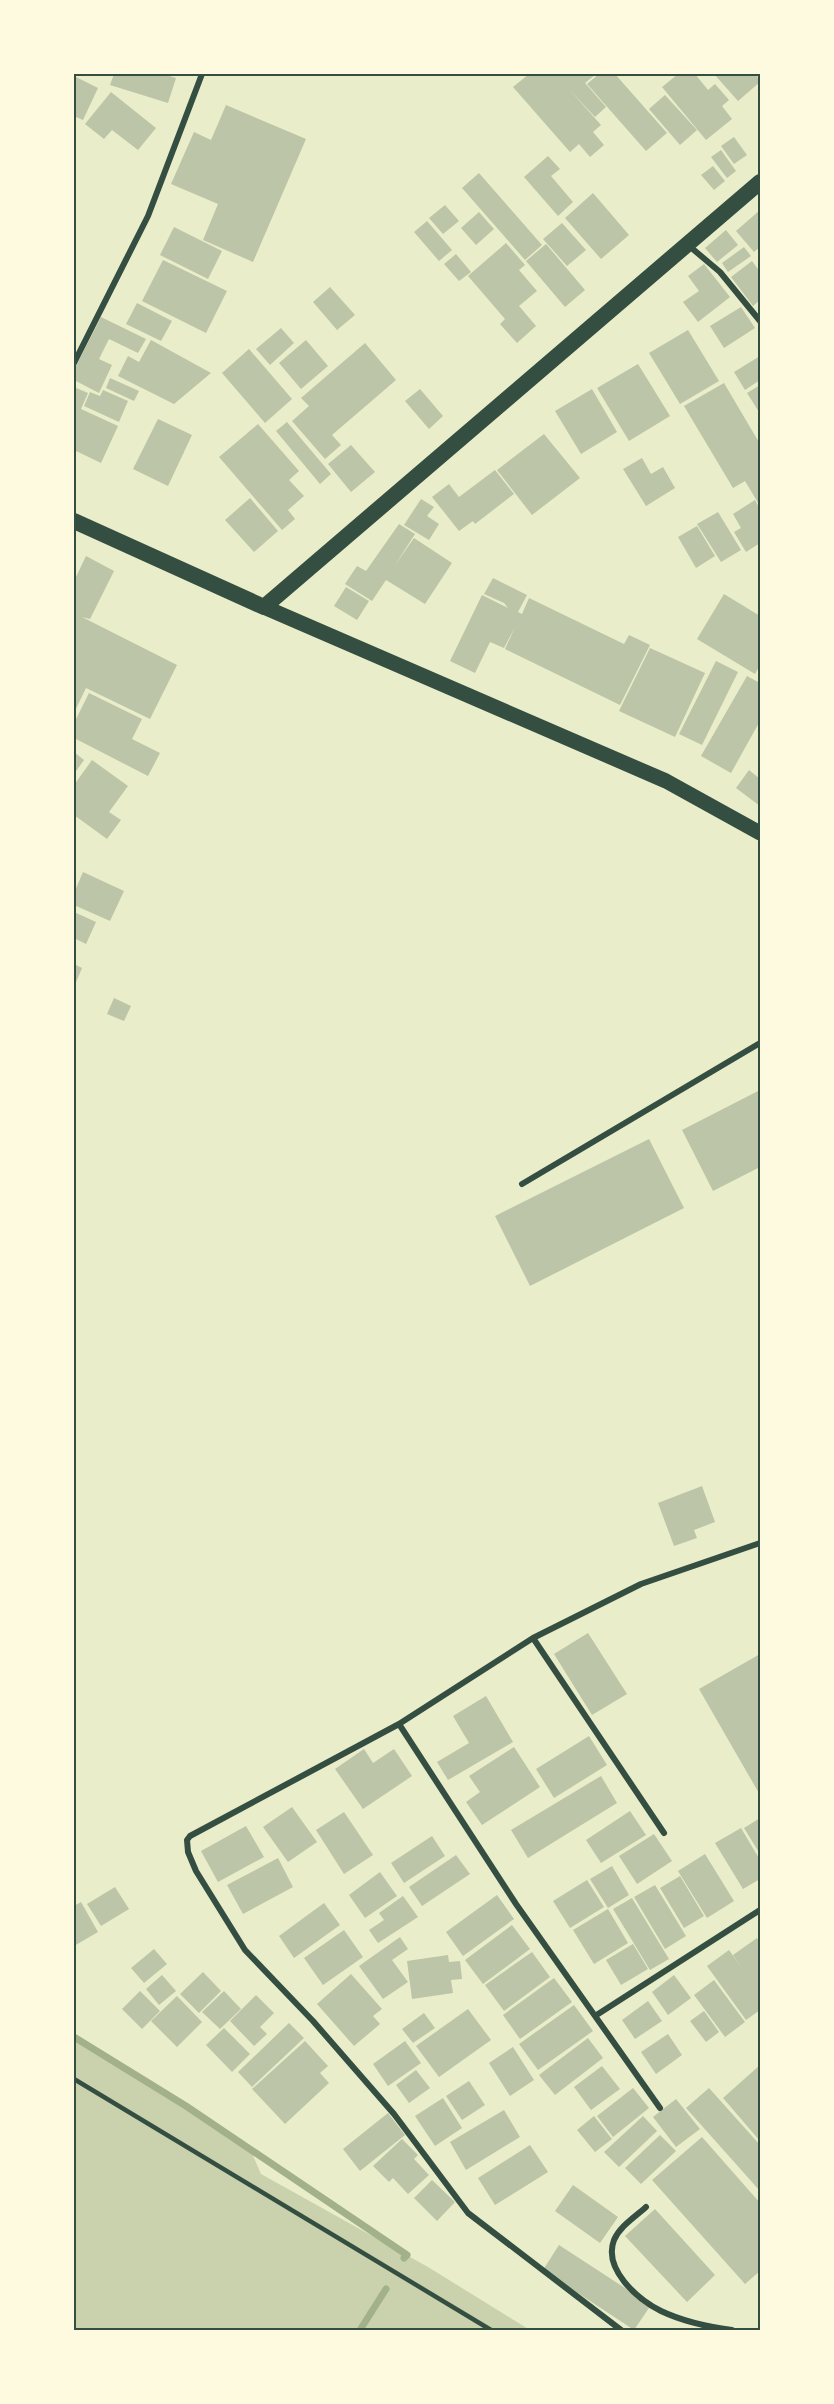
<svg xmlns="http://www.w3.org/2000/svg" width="834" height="2404" font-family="'Archivo Narrow',sans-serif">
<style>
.green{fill:#cad2ad}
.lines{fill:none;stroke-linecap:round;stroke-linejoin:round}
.stream{stroke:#a3b18a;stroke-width:7}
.building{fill:#bcc5a7}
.service{stroke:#344e41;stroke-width:4.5}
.minor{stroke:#344e41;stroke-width:6}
.primary{stroke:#344e41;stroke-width:15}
.trunk{stroke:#344e41;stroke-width:16}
.neatline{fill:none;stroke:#344e41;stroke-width:2}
</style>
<rect width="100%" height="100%" fill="#e9edc9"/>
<!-- green -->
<path class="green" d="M74,2037l112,69 64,43 11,25 167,93 102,63h-456z"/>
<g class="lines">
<!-- stream -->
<path class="stream" d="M74,2037l112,69 221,149 -3,3
M360,2330l26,-41"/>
</g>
<!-- building -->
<path class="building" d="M114,74h49l13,4 -8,25 -58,-18z
M529,74h67l-11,9 21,24 -11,10 -27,-29 33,37 -8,7 11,13 -14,12 -11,-13 -9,8 -57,-65z
M599,74h16l52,59 -21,18 -59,-67z
M678,74h17l13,16 7,-6 14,16 -7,6 10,13 -26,21 -44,-53z
M714,74h42l4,8 -22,19z
M74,76l24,12 -15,32 -9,-4z
M111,92l45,36 -18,22 -26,-20 -8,9 -19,-15z
M665,95l32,35 -17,15 -31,-36z
M226,105l80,34 -53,123 -50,-22 15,-36 -47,-20 23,-52 17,8z
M734,137l13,18 -13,9 -13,-18z
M721,150l15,21 -9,7 -16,-21z
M548,156l12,13 -9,7 22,26 -15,14 -34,-39z
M713,166l12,15 -11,9 -13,-15z
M479,173l63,72 -17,15 -63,-72z
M593,193l36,42 -28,24 -36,-41z
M445,205l14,16 -16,13 -14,-16z
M760,210v37l-6,5 -18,-21z
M479,212l15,17 -18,16 -15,-17z
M427,221l25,29 -13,11 -25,-29z
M562,223l24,27 -19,16 -24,-27z
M174,227l48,24 -14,28 -48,-24z
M726,230l12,15 -21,17 -12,-14z
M506,243l19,22 -6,5 18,21 -18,15 17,20 -19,17 -17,-19 5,-5 -37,-43z
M546,244l39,46 -20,17 -39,-46z
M744,247l7,9 -23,16 -6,-9z
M456,254l15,18 -12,9 -15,-17z
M163,260l64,31 -21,42 -64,-32z
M752,261l8,11v28l-7,6 -22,-29z
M704,264l26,33 -32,25 -15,-20 16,-11 -11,-15z
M330,287l25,28 -18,15 -24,-28z
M137,303l35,18 -11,20 -35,-17z
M741,307l14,21 -31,20 -14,-22z
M101,317l45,22 -8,14 -29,-14 -10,20 13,6 -13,28 -25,-13v-10z
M281,328l13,15 -24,22 -14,-16z
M688,330l31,51 -39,23 -31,-51z
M151,340l60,33 -37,31 -56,-28 10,-20 11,6z
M306,340l22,26 -27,23 -22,-26z
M365,343l31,37 -64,55 9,10 -16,14 -33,-38 17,-15 -8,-8z
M249,349l43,50 -27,24 -43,-50z
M760,356v24l-15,10 -11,-18z
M638,364l32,52 -41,25 -32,-53z
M110,378l29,13 -5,10 -28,-13z
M724,383l36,61v62l-15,-25 -12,7 -49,-82z
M760,385v26l-1,1 -12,-19z
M74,387l14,6 -7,16 37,17 -17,37 -27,-13z
M420,389l23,27 -14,13 -24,-28z
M592,389l25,43 -36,22 -26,-43z
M103,390l25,11 -9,21 -35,-16 6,-14 10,4z
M158,419l34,16 -24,51 -35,-17z
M287,422l44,52 -11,10 -44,-53z
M258,424l41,47 -10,9 15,16 -16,14 7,9 -13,11 -63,-73z
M544,434l36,44 -48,37 -35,-45z
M351,445l24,27 -24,20 -23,-28z
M642,458l9,16 12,-7 12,21 -29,18 -23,-37z
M495,470l19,24 -39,30 -2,-3 -14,10 -27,-34 17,-13 10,13z
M250,498l28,33 -24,21 -29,-32z
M421,499l13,8 -7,9 12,8 -10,16 -25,-15z
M755,500l5,9v34l-14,9 -12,-20 7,-4 -8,-14z
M718,512l23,38 -20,12 -24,-38z
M399,524l16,10 -20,31 19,-27 38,25 -27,41 -39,-24 -14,21 -27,-17 12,-18 9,5z
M697,526l18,30 -19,12 -18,-31z
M86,556l28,15 -24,48 -8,-2 95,48 -27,54 -64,-31 -12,25v-132z
M493,578l34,17 -9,17 4,2 7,-16 95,46 5,-9 21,10 -30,60 -115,-56 10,-22 -11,21 -14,-6 -15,31 -25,-12 32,-66 26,13 -4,-5 -20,-9z
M346,587l23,14 -12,19 -23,-14z
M724,594l36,22v49l-5,9 -58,-35z
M650,648l55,25 -30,64 -56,-26z
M716,661l22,11 -36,73 -23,-11z
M747,676l11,6 2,-5v44l-29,52 -30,-17z
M89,693l53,26 -10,20 28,14 -12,23 -74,-38v-15z
M74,752l10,8 -10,14z
M92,760l36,26 -19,26 12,8 -14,19 -33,-24v-30z
M749,770l11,9v27l-24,-18z
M83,872l41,19 -14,30 -36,-16v-12z
M74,912l22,10 -10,22 -12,-6z
M74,964l8,4 -8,19z
M114,998l17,8 -7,15 -17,-7z
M760,1090v77l-47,24 -31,-61z
M649,1139l35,69 -154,78 -35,-70z
M702,1486l13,36 -21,8 3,8 -23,8 -16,-43z
M588,1633l39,61 -35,21 -38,-61z
M760,1654v141l-61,-106z
M486,1696l27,46 -65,38 -11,-18 32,-19 -16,-27z
M589,1736l18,29 -53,33 -18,-29z
M514,1747l26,40 -58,38 -16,-23 14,-10 -11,-16z
M364,1749l9,14 21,-14 18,27 -49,33 -28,-40z
M601,1776l16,27 -89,55 -17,-28z
M292,1807l25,35 -29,20 -25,-35z
M630,1811l16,24 -45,28 -15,-23z
M344,1812l29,43 -29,19 -28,-44z
M760,1818v36l-16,-26z
M246,1826l18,31 -46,25 -17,-31z
M741,1828l19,32v19l-17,10 -28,-46z
M654,1834l18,27 -35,23 -18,-28z
M432,1836l13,20 -41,27 -13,-20z
M705,1854l29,47 -27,17 -29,-47z
M456,1855l14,19 -48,32 -13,-19z
M278,1858l15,29 -50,27 -16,-29z
M612,1866l17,29 -21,13 -18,-29z
M380,1872l17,24 -32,22 -16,-23z
M680,1876l24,40 -20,12 -24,-40z
M587,1880l17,27 -34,21 -17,-27z
M655,1885l31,51 -21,13 -31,-52z
M115,1887l14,22 -28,17 -14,-22z
M497,1895l17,24 -51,37 -17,-24z
M403,1896l15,21 -40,26 -9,-13 15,-10 -5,-7z
M632,1898l37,61 -19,11 -37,-61z
M81,1902l17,30 -24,14v-40z
M324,1903l16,22 -46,33 -15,-22z
M608,1909l20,34 -34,21 -21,-34z
M512,1925l18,24 -47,35 -18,-24z
M344,1930l19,27 -40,28 -19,-27z
M400,1937l8,12 -16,11 16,22 -25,17 -24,-33z
M757,1938l3,5v67l-14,10 -39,-54 22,-16 12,17 -8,-12z
M633,1944l15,25 -27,16 -15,-25z
M154,1949l13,15 -23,19 -13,-15z
M532,1952l18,25 -46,34 -19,-26z
M448,1955l1,7 11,-1 2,18 -11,1 2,13 -41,6 -5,-38z
M203,1972l18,19 -22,22 -19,-19z
M351,1974l31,35 -9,7 7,8 -26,22 -37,-42z
M162,1975l14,16 -17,14 -13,-16z
M674,1975l17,23 -23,17 -16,-23z
M554,1978l18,24 -52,37 -17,-24z
M714,1980l31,42 -20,15 -31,-42z
M140,1991l20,20 -18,18 -20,-20z
M224,1991l17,18 -21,20 -18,-17z
M256,1995l18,18 -14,14 7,7 -13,12 -24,-25z
M177,1996l25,26 -25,25 -26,-26z
M648,2001l14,20 -27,18 -13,-19z
M574,2005l19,26 -55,39 -19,-26z
M468,2009l23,31 -52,37 -23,-31z
M704,2011l15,21 -13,10 -16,-21z
M424,2013l11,15 -22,15 -11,-14z
M289,2023l15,15 -52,49 -14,-15z
M224,2028l26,26 -18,18 -26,-27z
M668,2034l14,21 -26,19 -15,-22z
M588,2038l15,20 -48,37 -16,-20z
M305,2041l23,25 -8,7 9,10 -44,41 -33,-35z
M405,2041l16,22 -33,23 -15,-22z
M513,2047l21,33 -24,16 -21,-33z
M760,2065v76l-37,-43z
M602,2066l18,23 -29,21 -17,-23z
M416,2070l14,18 -21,15 -13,-18z
M469,2081l16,24 -23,15 -16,-24z
M633,2088l16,20 -36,29 -16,-21z
M709,2088l51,57v46l-74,-83z
M443,2098l19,30 -27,18 -20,-30z
M676,2099l24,30 -24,18 -23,-30z
M504,2110l16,27 -54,33 -16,-28z
M388,2113l17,22 -45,36 -17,-22z
M594,2116l18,23 -17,13 -18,-22z
M643,2116l14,15 -38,36 -15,-15z
M660,2135l16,16 -35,33 -16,-16z
M702,2137l58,66v68l-15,13 -93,-104z
M402,2139l16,16 -4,4 15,16 -21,19 -15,-16 -4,4 -16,-16z
M530,2145l18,27 -53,33 -17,-27z
M432,2180l23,22 -18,19 -23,-23z
M573,2185l45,32 -18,26 -45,-32z
M655,2209l60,66 -28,27 -62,-66z
M559,2245l92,60 -17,25 -91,-60z"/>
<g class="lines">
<!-- service -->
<path class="service" d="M74,2079l417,251"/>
<!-- minor -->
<path class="minor" d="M688,245l32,27 40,49
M74,363l74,-147 54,-142
M522,1184l238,-141
M533,1638l131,195
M399,1724l117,180 144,204
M595,2016l165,-106
M646,2207c-11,10 -26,19 -32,33 -11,29 23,59 47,71 21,10 48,16 71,19
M621,2330l-153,-117 -74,-99 -81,-93 -68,-71 -49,-79 -8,-19 -1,-12 3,-4 209,-112 134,-86 108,-54 119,-41"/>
<!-- primary -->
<path class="primary" d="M264,607l402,174 94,52"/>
<!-- trunk -->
<path class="trunk" d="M74,521l190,86 496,-425"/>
</g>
<!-- border -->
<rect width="834" height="2404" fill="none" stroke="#fefae0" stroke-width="150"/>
<rect x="75" y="75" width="684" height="2254" class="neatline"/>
</svg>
